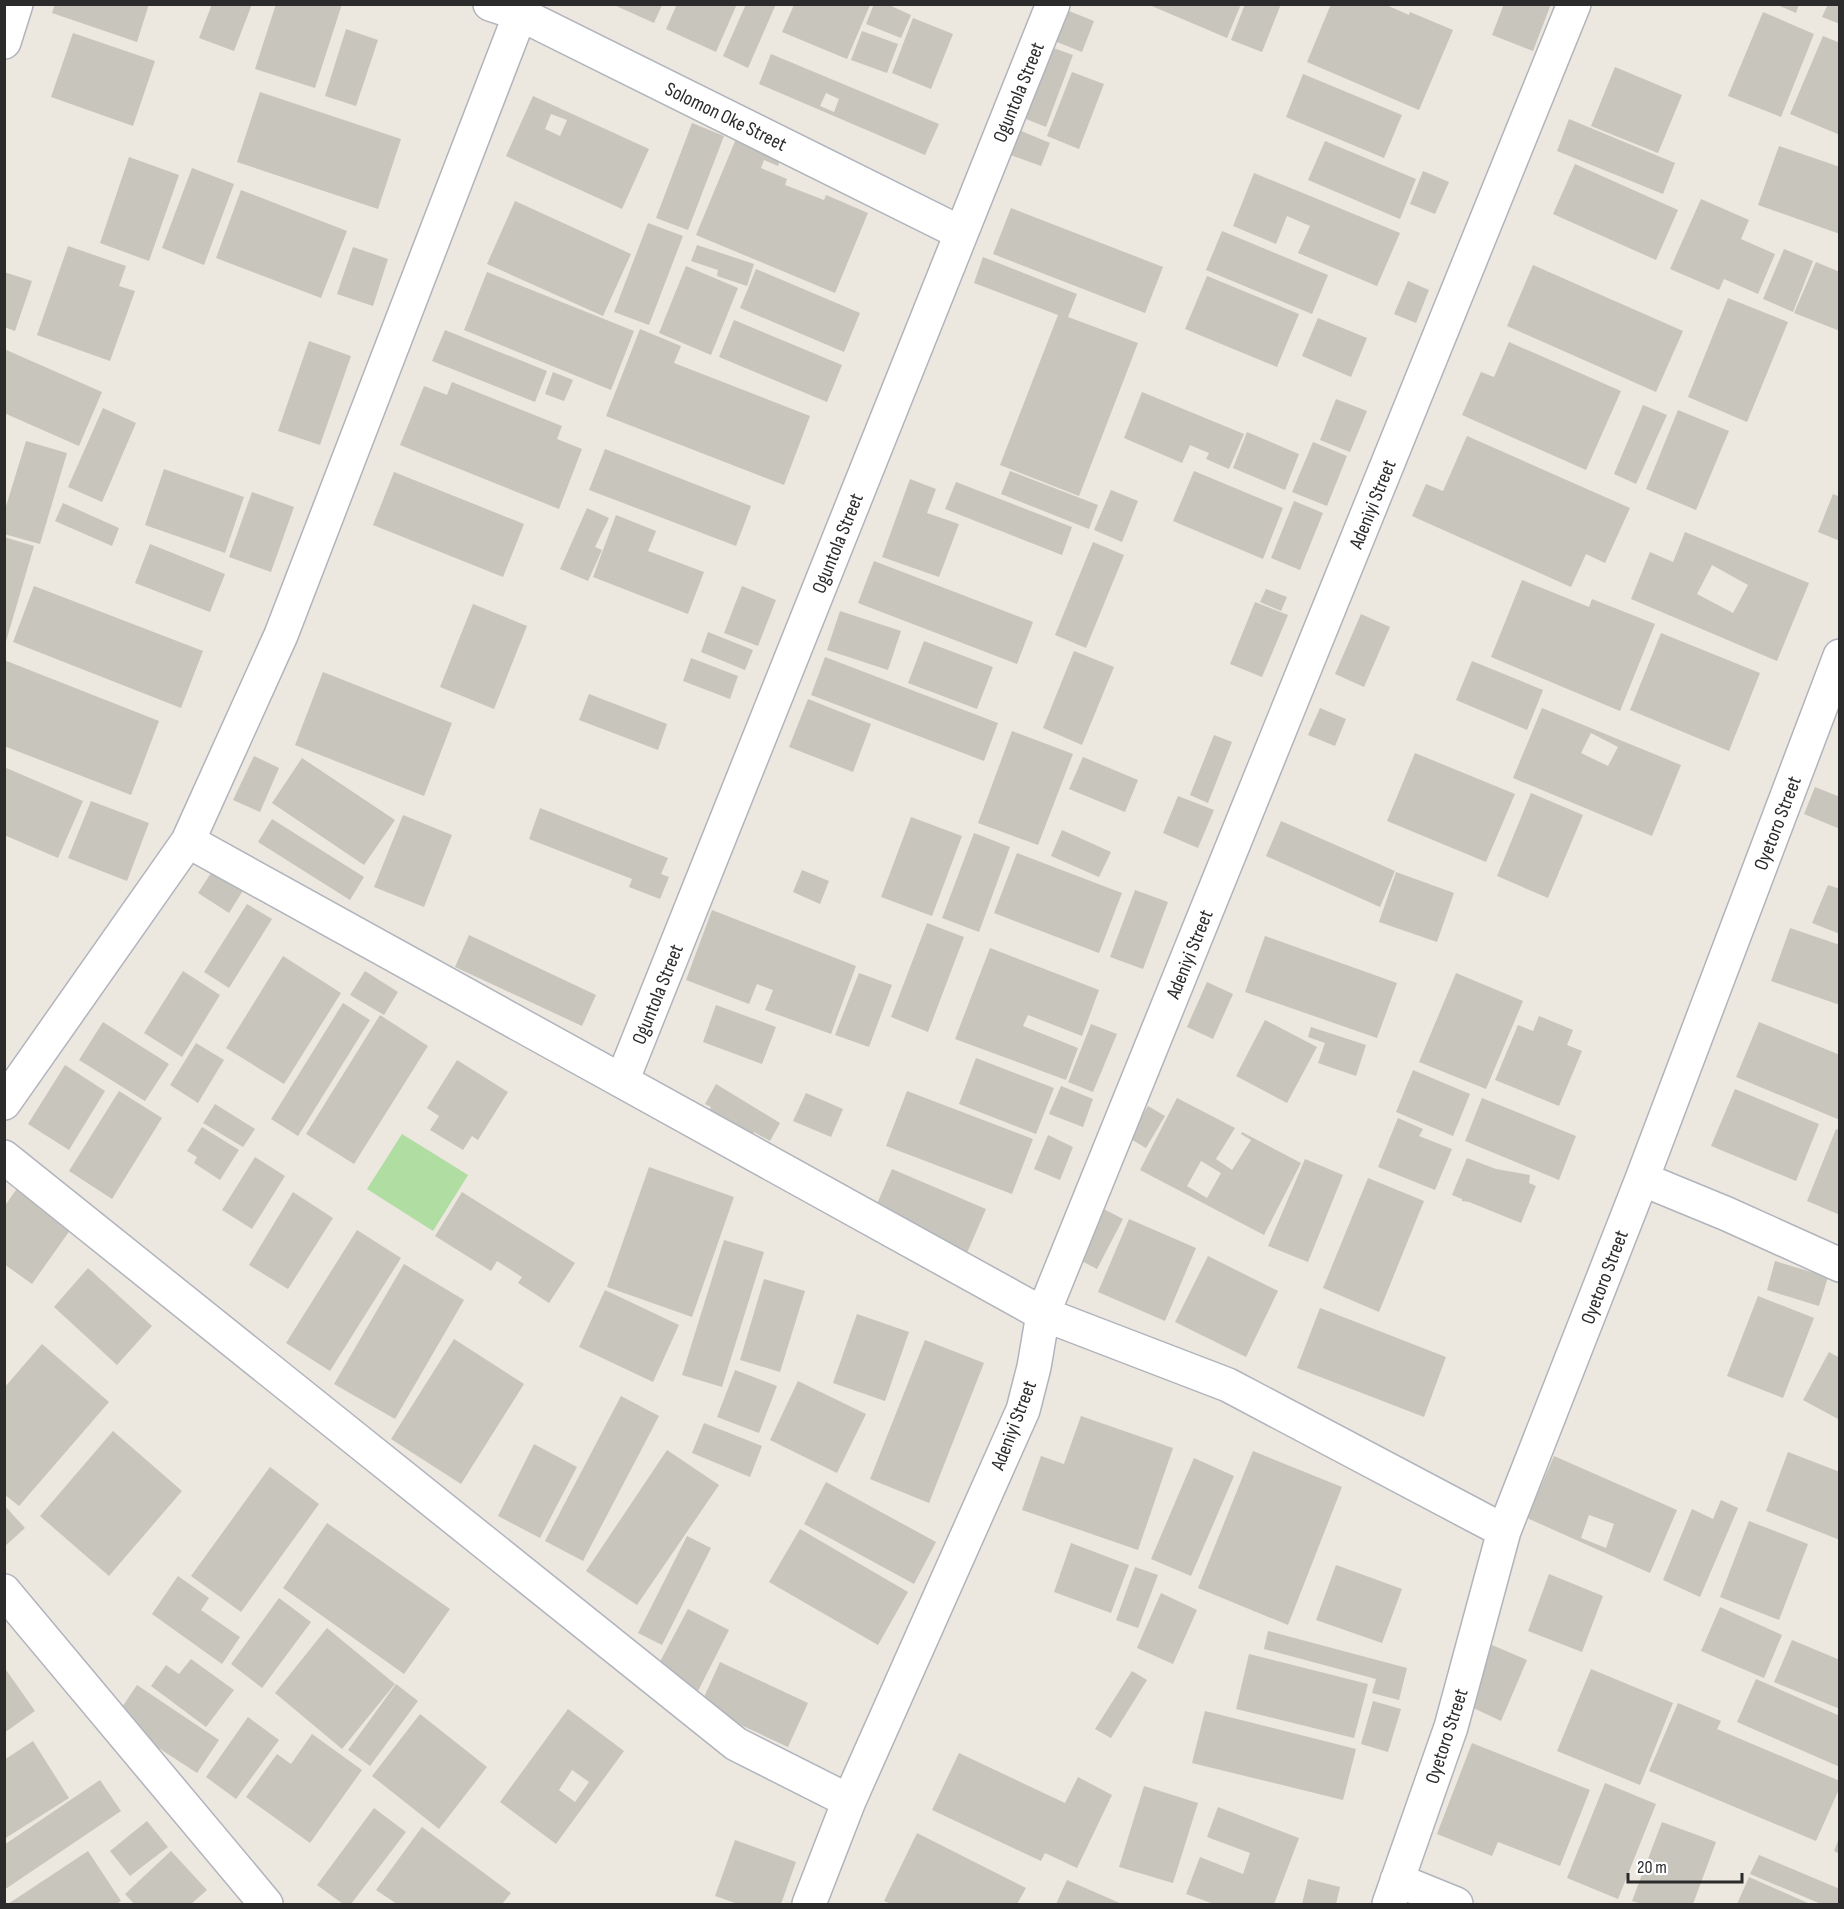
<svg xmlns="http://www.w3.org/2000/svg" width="1844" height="1909" font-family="'Sofia Sans Condensed',sans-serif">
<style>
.green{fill:#b0dda1}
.building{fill:#c8c5bd;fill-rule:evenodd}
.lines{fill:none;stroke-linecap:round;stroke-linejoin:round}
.minor-casing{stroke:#b2b4bd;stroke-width:36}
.minor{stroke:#fff;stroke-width:33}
.labels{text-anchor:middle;stroke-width:5;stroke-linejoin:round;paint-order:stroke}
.street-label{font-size:20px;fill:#2b2b2b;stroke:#fff}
</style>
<rect width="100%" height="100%" fill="#ece7df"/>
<!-- green -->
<path class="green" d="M402,1134l66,41 -35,56 -66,-42z"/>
<!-- building -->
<path class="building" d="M55,4h94l-12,38 -85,-29z
M212,4h40l-18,47 -35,-13z
M276,4h66l-27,84 -60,-19z
M677,4h60l-21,48 -50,-23z
M746,4h30l-28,64 -25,-12z
M874,4h13l24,11 -10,23 -35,-14z
M1147,4h94l-14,34z
M1245,4h36l-19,48 -31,-12z
M1331,4h53l25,11 1,-3 43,18 -34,80 -112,-48z
M1504,4h47l-18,47 -41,-16z
M1775,4h24l-3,9z
M1828,4h12v20l-18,-7z
M614,5h48l-8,18z
M794,5h76l-23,54 -65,-27z
M1064,9l30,12 -12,31 -30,-12z
M1763,12l51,22 -33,83 -53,-21z
M913,18l40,16 -22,55 -39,-16z
M346,29l32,11 -22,66 -31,-10z
M862,31l36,13 -11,29 -36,-13z
M73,33l82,28 -22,65 -82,-29z
M1823,36l17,7v92l-50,-21z
M1048,46l25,9 -27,72 -25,-10z
M771,54l168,70 -14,31 -166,-71zM826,93l13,6 -5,13 -14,-6z
M1615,67l67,28 -24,58 -67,-27z
M1072,72l32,12 -25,65 -32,-13z
M1303,74l99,41 -18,43 -98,-41z
M260,92l141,47 -23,70 -141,-47z
M533,96l116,53 -27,60 -116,-53zM551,114l16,6 -7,16 -15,-7z
M1569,119l106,44 -12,31 -106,-43z
M692,123l32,13 -36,94 -32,-12z
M1012,127l38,16 -9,23 -39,-14z
M738,134l44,19 -4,13 -14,-6 -3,8 26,11 -2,6 39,15 2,-5 42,18 -33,80 -139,-58z
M1325,141l91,38 -16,40 -92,-39z
M1779,146l61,21v67l-82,-29z
M129,157l50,18 -30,86 -49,-18z
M1575,164l103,46 -22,50 -103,-46z
M192,168l42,16 -30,81 -42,-17z
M1423,171l26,11 -14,32 -25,-10z
M1254,173l146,60 -23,53 -79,-33 12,-27 -23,-10 -11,28 -43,-18z
M241,190l106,41 -26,67 -105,-40z
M1701,199l48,21 -8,19 34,15 -17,40 -34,-15 -5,11 -49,-21z
M515,201l116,53 -28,62 -116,-52z
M1011,208l152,59 -18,46 -152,-59z
M648,223l35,13 -34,89 -35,-13z
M1222,231l106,44 -16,39 -106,-44z
M697,245l57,19 -7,22 -30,-10 1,-6 -27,-9z
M68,246l58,20 -7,20 16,5 -25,70 -73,-26z
M353,247l35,12 -15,47 -36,-12z
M1784,249l29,12 -20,51 -30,-13z
M983,257l94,37 -9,23 70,26 -59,153 -79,-31 58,-150 -84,-32z
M1816,262l24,10v59l-46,-18z
M1533,265l150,66 -27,61 -149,-66z
M686,266l52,22 -27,67 -52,-22z
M756,269l104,44 -16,39 -104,-44z
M4,272l28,9 -17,50 -11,-4z
M487,272l147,59 -23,59 -147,-60z
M1207,276l92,38 -22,53 -92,-38z
M1408,281l21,9 -13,33 -22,-9z
M1728,298l60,24 -41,100 -59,-25z
M1318,318l49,20 -16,39 -49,-21z
M734,320l108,45 -15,37 -108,-45z
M640,329l41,17 -7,17 136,53 -26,69 -178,-69z
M445,330l102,41 -12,31 -103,-41z
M309,341l42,15 -31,89 -42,-14z
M1509,342l112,49 -35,79 -124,-55 19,-43 13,5z
M4,349l98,43 -23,54 -75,-33z
M553,372l20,8 -9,21 -19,-7z
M452,382l110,44 -5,13 25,10 -23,60 -159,-64 24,-59 23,9z
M1142,392l102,42 -15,35 -23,-10 3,-6 -19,-8 -8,18 -58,-25z
M1336,399l31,12 -17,41 -30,-12z
M1643,405l24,10 -31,69 -22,-10z
M103,408l33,15 -34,79 -34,-15z
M1678,410l51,21 -33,79 -50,-21z
M1247,432l52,22 -14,36 -52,-22z
M1467,436l163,72 -25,55 -19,-9 -15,33 -159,-71 14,-32 17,7z
M26,441l41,12 -27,91 -36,-10v-21z
M1313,442l34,14 -20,50 -35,-14z
M605,449l146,57 -15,40 -147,-56z
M164,469l80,28 -19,56 -80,-28z
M1010,471l88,34 -9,24 -88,-35z
M1194,471l89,37 -20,51 -90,-38z
M394,472l130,52 -21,53 -130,-52z
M910,479l26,10 -9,24 32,11 -20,53 -57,-20z
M956,482l116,45 -10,28 -117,-46z
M1111,490l27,11 -16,41 -28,-12z
M252,492l42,15 -23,65 -42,-15z
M1833,494l7,3v44l-22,-9z
M1294,501l29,12 -23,57 -29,-12z
M63,503l56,25 -7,18 -57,-25z
M587,508l22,10 -14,29 7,3 -14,31 -28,-12z
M616,515l40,16 -8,20 56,21 -16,42 -95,-37z
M1685,532l124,51 -32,78 -146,-62 19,-47 23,10zM1712,565l36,20 -15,28 -36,-19z
M4,537l30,9 -29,99h-1z
M1093,542l31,13 -38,93 -31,-13z
M150,544l75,30 -15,38 -75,-29z
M874,561l159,61 -16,42 -159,-61z
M1522,580l67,27 3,-8 63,25 -35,87 -129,-54z
M34,586l169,65 -22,57 -168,-66z
M742,586l34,14 -18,46 -34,-13z
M1266,589l21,8 -6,14 -21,-9z
M1255,602l33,13 -26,62 -32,-13z
M473,604l54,22 -33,83 -54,-22z
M840,611l61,20 -13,39 -61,-20z
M1361,614l29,13 -26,60 -29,-13z
M708,632l45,18 -8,20 -44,-18z
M1661,633l99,40 -31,78 -99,-41z
M924,641l69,26 -16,42 -69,-26z
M1074,651l40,16 -32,78 -39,-17z
M825,657l173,66 -14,38 -173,-66z
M691,658l47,18 -8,23 -47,-18z
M4,660l155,61 -28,74 -127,-49z
M1472,661l71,29 -16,40 -71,-30z
M323,672l129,51 -28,73 -129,-51z
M589,694l78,30 -9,26 -79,-30z
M808,699l63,25 -18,48 -64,-25z
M1320,708l26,11 -11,27 -27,-11z
M1542,708l139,57 -29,71 -139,-58zM1591,733l27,14 -10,19 -27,-13z
M1012,731l61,23 -35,91 -60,-22z
M1214,735l18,7 -24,61 -18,-8z
M1415,753l100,41 -29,68 -99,-41z
M254,756l25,12 -19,44 -27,-12z
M1083,757l55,23 -13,32 -56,-23z
M302,758l93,62 -31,45 -92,-62z
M4,767l79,34 -25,57 -54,-23z
M1815,787l25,10v32l-36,-15z
M1531,793l52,22 -35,83 -51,-22z
M1178,796l36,14 -16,38 -35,-15z
M91,801l58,22 -22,58 -59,-23z
M540,808l128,50 -7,16 8,3 -9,22 -31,-12 3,-8 -103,-40z
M403,815l49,20 -28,72 -50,-20z
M911,817l51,19 -30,80 -51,-19z
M272,819l92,58 -14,23 -92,-58z
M1281,821l114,50 -15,36 -114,-51z
M1062,830l49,22 -12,25 -48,-21z
M974,833l36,14 -31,85 -37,-14z
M1017,853l105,40 -23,60 -105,-40z
M213,870l31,19 -15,24 -31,-20z
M802,870l27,11 -9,23 -27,-12z
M1396,872l58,21 -17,49 -58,-20z
M1828,885l12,4v45l-28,-11z
M1135,890l33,12 -25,67 -33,-12z
M247,904l25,15 -43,69 -25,-16z
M712,910l144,56 -25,68 -66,-24 8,-20 -16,-6 -8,20 -63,-24z
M927,923l37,14 -36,95 -37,-15z
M1790,928l50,17v60l-69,-24z
M469,935l127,60 -14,31 -127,-59z
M1265,936l132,47 -20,55 -132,-46z
M990,948l109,42 -17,46 -54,-21 -5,11 55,22 -12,32 -111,-41z
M283,956l58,37 -57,91 -58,-36z
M183,971l37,24 -38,62 -38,-24z
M365,971l33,21 -14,23 -34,-20z
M859,973l33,12 -23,62 -34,-12z
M1456,973l67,28 -37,88 -67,-27z
M1207,982l26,12 -20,45 -26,-12z
M343,1003l27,17 -72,116 -27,-17z
M716,1005l60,22 -14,37 -59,-22z
M380,1015l48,31 -74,118 -48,-30z
M1539,1016l34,14 -6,15 15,6 -23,55 -64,-26 23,-55 15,6z
M1265,1020l52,27 -30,56 -51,-27z
M103,1022l66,42 -24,37 -66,-41z
M1759,1022l81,33v65l-104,-43z
M1091,1024l26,10 -24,58 -25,-10z
M1311,1027l55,18 -10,31 -38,-13 7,-20 -17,-6z
M196,1043l28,17 -26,43 -28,-18z
M976,1058l78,30 -18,46 -77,-30z
M457,1060l51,32 -30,48 -6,-4 -9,14 -33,-20 9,-14 -12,-8z
M65,1065l40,26 -36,59 -41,-26z
M1413,1070l57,24 -17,42 -57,-24z
M716,1084l64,39 -10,18 -16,-9 -5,7 -42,-25 4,-7 -6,-3z
M1061,1086l32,13 -10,28 -34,-13z
M1735,1089l84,35 -23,57 -85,-35z
M119,1091l43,27 -50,81 -43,-28z
M907,1091l126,48 -21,55 -126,-48z
M806,1093l37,16 -12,28 -38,-16z
M1177,1098l58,30 -19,31 16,11 19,-30 -10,-6 1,-2 59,31 -37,72 -124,-65zM1201,1161l20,12 -14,25 -20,-12z
M1482,1098l94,38 -17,44 -94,-39z
M215,1104l40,25 -12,18 -40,-24z
M1148,1106l17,10 -19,32 -17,-10z
M1398,1118l25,11 -4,7 33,13 -17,41 -57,-23z
M202,1127l37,23 -19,30 -26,-17 3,-6 -10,-6z
M1836,1129l4,1v85l-33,-14z
M1048,1135l25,12 -13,33 -26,-11z
M255,1157l30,19 -33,53 -30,-19z
M1467,1158l29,11 34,6 -1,8 7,3 -15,37 -52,-21 -7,-1v-2l-10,-4z
M1305,1159l38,16 -35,87 -40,-16z
M649,1167l85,30 -42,120 -85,-30z
M892,1169l94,40 -19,44 -94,-40z
M1368,1178l56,23 -45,111 -56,-24z
M18,1187l55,39 -41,58 -28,-20v-57z
M293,1192l40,26 -45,71 -39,-24z
M462,1192l113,71 -26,40 -31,-20 4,-6 -25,-16 -6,10 -56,-35z
M1094,1204l29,15 -26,50 -27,-14z
M1129,1219l67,29 -31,73 -67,-29z
M357,1230l44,28 -71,113 -44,-28z
M724,1240l40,12 -42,135 -40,-12z
M1208,1256l70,35 -32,66 -71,-35z
M1775,1261l53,16 -9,29 -52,-16z
M404,1264l60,36 -69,119 -61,-35z
M88,1268l64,58 -35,39 -63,-58z
M764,1279l41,12 -25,81 -40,-12z
M605,1290l74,35 -26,57 -74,-35z
M1758,1296l56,22 -31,80 -56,-22z
M1320,1308l126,49 -22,60 -127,-49z
M857,1314l52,18 -24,69 -52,-18z
M454,1339l70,45 -63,100 -70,-45z
M925,1340l59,23 -55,140 -59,-24z
M42,1344l67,58 -90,104 -15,-12v-106z
M1829,1352l11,6v62l-37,-20z
M735,1370l42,16 -18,47 -42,-16z
M798,1381l68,33 -29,59 -67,-33z
M621,1396l38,20 -76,145 -38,-20z
M1081,1416l92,32 -35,102 -116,-40 19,-54 23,8z
M704,1423l58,23 -12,31 -58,-24z
M113,1431l69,60 -73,85 -69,-60z
M534,1444l43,23 -37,71 -42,-22z
M667,1450l52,35 -82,120 -51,-34z
M1253,1451l89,36 -54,138 -90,-37z
M1788,1452l52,20v68l-74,-29z
M1554,1456l123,54 -27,63 -123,-55zM1589,1515l25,9 -8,24 -25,-10z
M1194,1458l40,18 -43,100 -40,-17z
M270,1467l49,37 -78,108 -50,-36z
M826,1482l110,60 -22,42 -110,-60z
M1721,1500l17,8 -38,89 -37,-17 29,-71 21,10z
M4,1505l21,23 -21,19z
M1749,1521l59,23 -29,76 -59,-23z
M327,1523l123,86 -46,65 -121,-86z
M800,1529l108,63 -30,53 -109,-63z
M687,1536l24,12 -49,97 -24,-12z
M1071,1543l58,22 -18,48 -57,-21z
M1336,1565l66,24 -20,54 -66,-23z
M1135,1567l23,8 -20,53 -22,-8z
M1549,1574l54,22 -21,56 -54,-21z
M178,1576l31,22 -8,12 39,27 -18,27 -70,-50z
M1161,1593l36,17 -24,54 -36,-16z
M279,1598l32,24 -49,66 -31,-24z
M1720,1607l62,28 -18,43 -63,-27z
M688,1609l41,21 -32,63 -42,-22z
M327,1628l68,56 -53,65 -67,-56z
M1268,1631l139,37 -8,32 -27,-7 4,-14 -112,-30z
M1792,1640l48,20v49l-66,-27z
M1492,1645l35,15 -26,61 -34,-16z
M1249,1654l119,30 -14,54 -118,-29z
M191,1659l43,31 -28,37 -55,-41 15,-21 13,9z
M720,1662l88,41 -20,44 -88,-41z
M4,1667l31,44 -31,22z
M1591,1669l82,34 -33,82 -83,-34z
M1132,1671l15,9 -36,58 -16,-9z
M1756,1679l84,37v51l-103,-45z
M396,1684l22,17 -48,65 -22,-16z
M137,1685l82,55 -22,33 -83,-54z
M1373,1701l28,8 -13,43 -27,-8z
M1678,1703l43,18 -4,8 123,52v6l-24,54 -167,-70z
M568,1709l56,42 -68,93 -56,-42zM572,1770l17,12 -14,20 -16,-12z
M1205,1711l151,38 -13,51 -151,-37z
M420,1714l67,53 -48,62 -67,-53z
M248,1717l31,23 -43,59 -30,-22z
M312,1734l50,36 -52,73 -64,-46 31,-43 14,10z
M33,1741l36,57 -65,41v-79z
M1472,1743l118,47 -30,76 -62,-24 -6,14 -55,-22z
M959,1753l106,50 13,-26 34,18 -35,73 -32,-15 -4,8 -109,-51z
M100,1780l21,31 -117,79v-45z
M1605,1783l51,21 -38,95 -51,-21z
M1144,1786l54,17 -25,80 -54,-16z
M1218,1807l81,31 -25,66h-60l-28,-10 14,-37 43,17 7,-21 -43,-16z
M374,1808l32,24 -55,72h-8l-26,-19z
M147,1821l21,26 -38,29 -20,-25z
M1662,1822l54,20 -23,62h-51l-10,-3z
M422,1827l89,66 -9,11h-105l-21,-14z
M917,1833l109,55 -9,16h-126l-7,-3z
M1839,1838h1v16l-6,-3z
M735,1840l61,22 -15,42h-43l-23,-8z
M88,1851l33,50 -5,3h-108z
M171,1851l36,39 -16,14h-57l-9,-10z
M1759,1855l81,34v15h-19l-71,-30z
M1749,1877l61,27h-73z
M1308,1879l32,8 -4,17h-34z
M1067,1880l55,24h-66z"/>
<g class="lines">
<defs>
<path id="minor" d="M490,4l30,10 441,219
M4,42l12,-38
M188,841l855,473 185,71 276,146
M622,1081l431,-1077
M4,1103l184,-262 93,-206 243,-631
M4,1157l732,587 113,57
M1642,1179l85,35 113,51
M4,1591l262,313
M1397,1880l59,24
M809,1904l40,-103 174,-391 11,-43 9,-53 531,-1310
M1389,1904l62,-177 53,-196 138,-352 198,-523"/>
</defs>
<!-- minor casing -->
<use href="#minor" class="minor-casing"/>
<!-- minor -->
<use href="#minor" class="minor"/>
</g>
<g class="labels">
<!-- street labels -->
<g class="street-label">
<text transform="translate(1018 92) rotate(-68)" y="7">Oguntola Street</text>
<text transform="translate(726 116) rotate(26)" y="7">Solomon Oke Street</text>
<text transform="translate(1372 504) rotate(-68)" y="7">Adeniyi Street</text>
<text transform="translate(837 543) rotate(-68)" y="7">Oguntola Street</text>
<text transform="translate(1777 823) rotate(-69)" y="7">Oyetoro Street</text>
<text transform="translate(1189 954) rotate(-68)" y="7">Adeniyi Street</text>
<text transform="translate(657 994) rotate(-68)" y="7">Oguntola Street</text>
<text transform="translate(1604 1277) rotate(-69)" y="7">Oyetoro Street</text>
<text transform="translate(1013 1425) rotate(-69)" y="7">Adeniyi Street</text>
<text transform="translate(1446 1736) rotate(-72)" y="7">Oyetoro Street</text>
</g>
</g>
<!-- border -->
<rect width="1844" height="1909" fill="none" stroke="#2b2b2b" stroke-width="12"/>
<!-- scale -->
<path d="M1628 1873v9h114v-9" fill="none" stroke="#2b2b2b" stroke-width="3"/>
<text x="1637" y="1873" font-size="18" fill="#2b2b2b" stroke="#ffffff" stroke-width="4.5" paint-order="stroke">20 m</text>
</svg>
